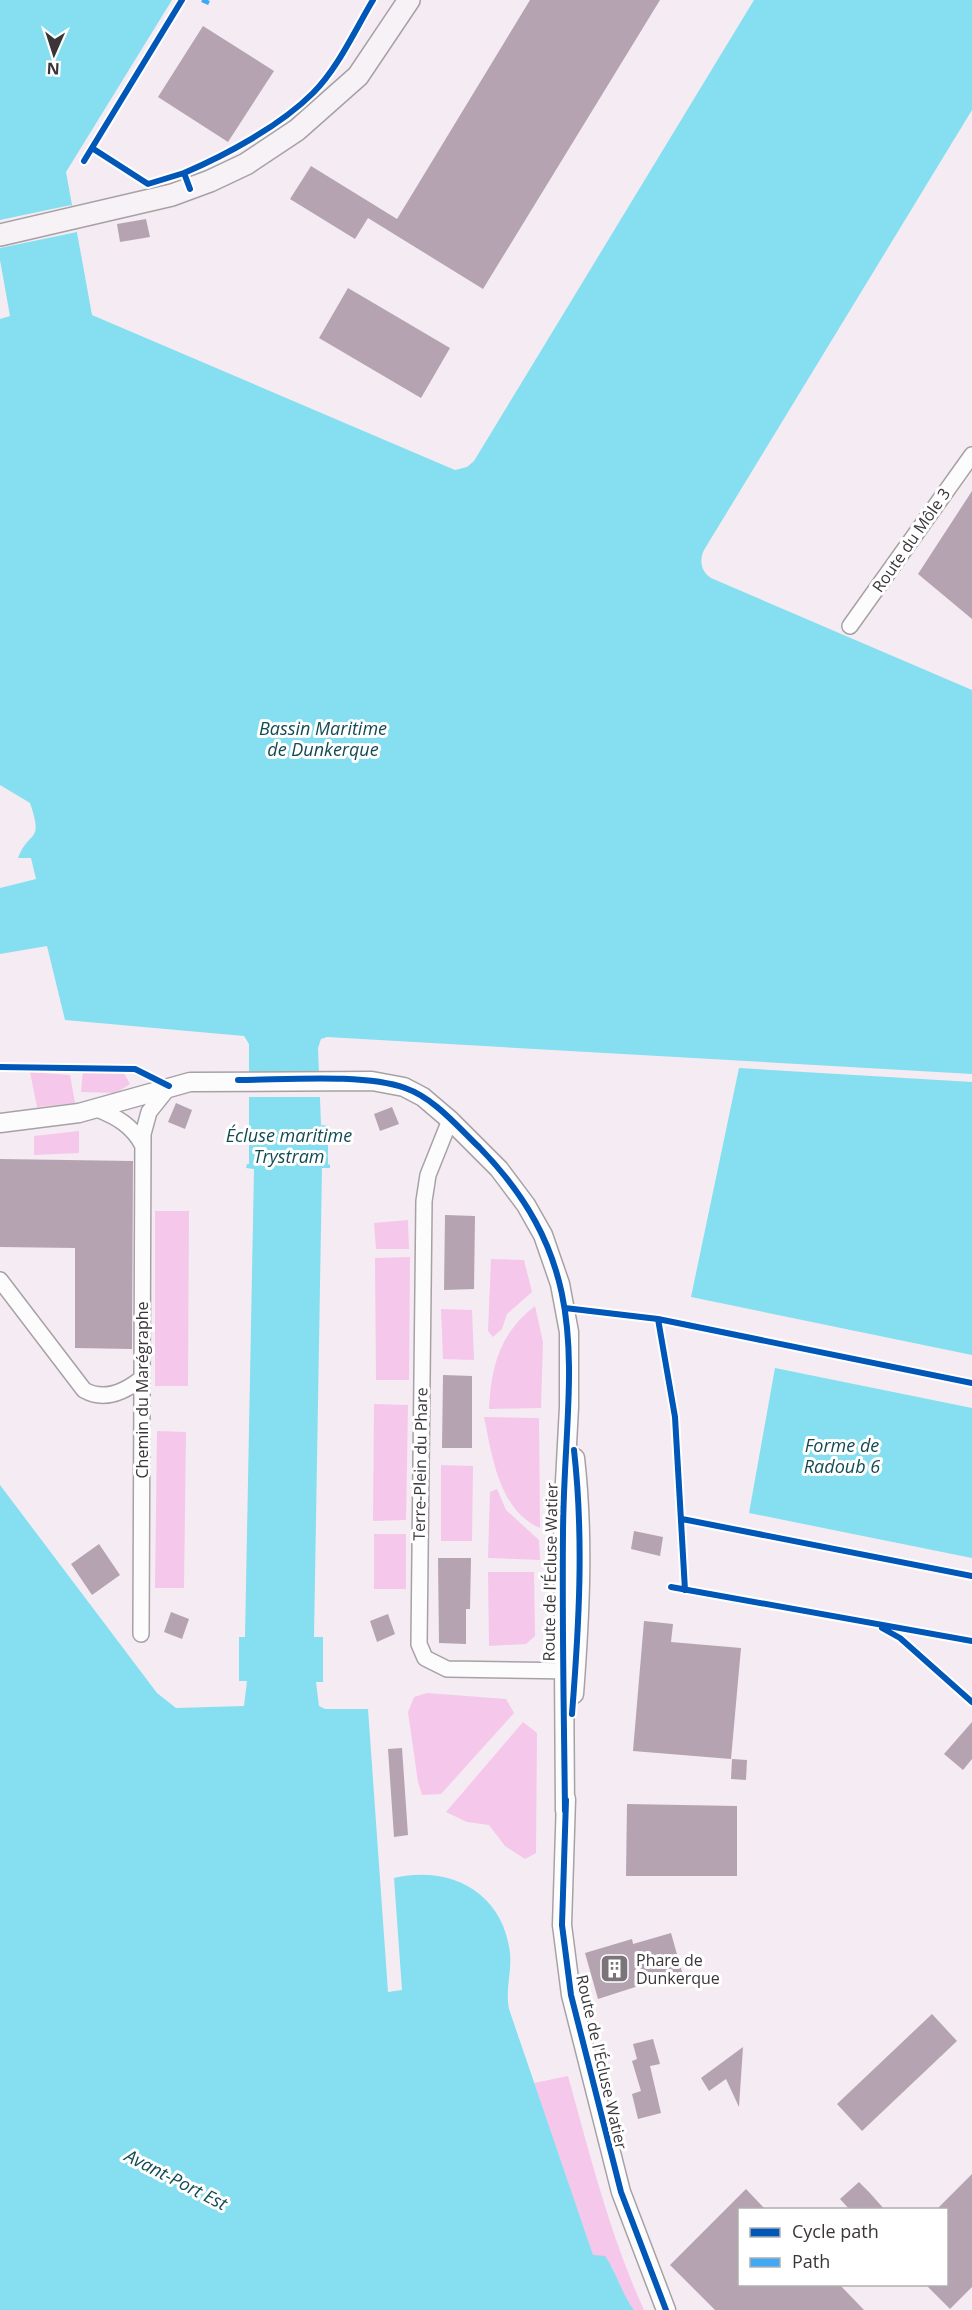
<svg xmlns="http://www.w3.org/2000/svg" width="972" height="2310" font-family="'Open Sans',sans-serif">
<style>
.green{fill:#f5c7ea}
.water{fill:#85dff0}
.pier{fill:#f4ecf2}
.building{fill:#b5a3b1}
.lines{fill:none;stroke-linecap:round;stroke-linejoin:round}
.minor-casing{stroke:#a7a1a6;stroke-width:18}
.tertiary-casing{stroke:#a7a1a6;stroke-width:21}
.secondary-casing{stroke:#a7a1a6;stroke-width:24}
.minor{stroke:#fdfcfd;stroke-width:15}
.tertiary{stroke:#fdfcfd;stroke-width:18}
.secondary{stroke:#f7f2f5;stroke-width:21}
.quiet{stroke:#3fa9f5;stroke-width:4.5;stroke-dasharray:9 4.5;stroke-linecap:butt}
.cycleway-casing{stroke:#fff;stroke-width:10}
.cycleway{stroke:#0057b8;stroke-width:6}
.labels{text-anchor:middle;stroke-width:6;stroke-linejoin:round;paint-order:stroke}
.street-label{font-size:16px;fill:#3a3539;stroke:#fff}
.poi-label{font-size:16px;fill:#3a3539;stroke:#fff;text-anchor:start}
.water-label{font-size:18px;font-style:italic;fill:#114b54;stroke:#fff}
</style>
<rect width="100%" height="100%" fill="#f4ecf2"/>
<!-- green -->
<path class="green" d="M83,1071l41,2 6,11 -14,9 -35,-1z
M30,1072l40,3 5,28 -38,4z
M79,1131v22l-45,2v-19z
M155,1211h34l-1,175h-33z
M408,1220l1,29h-33l-2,-26z
M410,1257l-1,123h-33l-1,-122z
M491,1259l33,1 8,32 -25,22 -5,15 -9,8 -5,-6z
M535,1306l8,36 -2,66 -52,1c2,-43 11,-76 46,-103z
M441,1309l31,1 2,50 -31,-1z
M374,1404l34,1 -2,115 -33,1z
M484,1417l55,1 1,110c-41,-17 -48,-73 -56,-111z
M157,1431l29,1 -2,156h-29z
M441,1465l32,1 -1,75h-31z
M497,1489l9,21 33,30 1,20 -52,-2 2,-66z
M374,1534h32v55h-32z
M534,1572l1,64 -9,8 -37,2 -1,-74z
M427,1693l79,6 8,14 -73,81 -19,1 -4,-13 -10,-70 6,-15z
M523,1722l14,11 -1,120 -11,6 -20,-13 -16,-21 -22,-3 -21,-10z
M568,2076c22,79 42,160 76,234h-10l-11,-15 -11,-28 -19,-11 -59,-173z"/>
<!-- water -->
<path class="water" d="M0,0h172l-106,172 26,143 363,155 12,-3 7,-6 280,-461h218v110l-268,440c-5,10 -3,22 7,28l261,112v384l-645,-37 -6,2 -3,9 3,77 7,1v38l2,1v3h-8l-8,469h9v45h-7l3,24 6,3h43l20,283 14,-2 -8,-112c56,-13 109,14 116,75 2,19 -5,36 -1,56l84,246 12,1c12,17 16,37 29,54h-634v-825l157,208 19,15 68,-2 3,-25h-8v-44h6l9,-468 -8,-1 1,-4h2v-120l-5,-8 -179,-16 -18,-74 -47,8v-66l36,-9 -5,-21h-13c11,-29 26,-14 12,-55l-30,-18v-466l10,-3 -10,-56z
M739,1068l233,14v273l-281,-58z
M775,1368l197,40v150l-223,-45z"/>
<!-- pier -->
<path class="pier" d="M71,205l6,27 -77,16v-28z
M320,1073v24h-71v-23z"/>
<!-- building -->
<path class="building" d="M530,0h130l-177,289 -115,-71 -13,21 -65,-40 21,-33 86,53z
M203,26l71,45 -46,71 -70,-45z
M146,219l4,18 -30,5 -3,-18z
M348,288l102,60 -29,50 -102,-60z
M972,491v128l-54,-45z
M176,1103l16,7 -7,19 -17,-7z
M392,1107l7,17 -19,7 -6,-17z
M0,1159l133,2 -1,188 -57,-1v-100l-75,-1z
M445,1215l30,1 -1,73 -30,1z
M443,1375l29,1v72h-30z
M634,1531l29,6 -3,19 -29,-7z
M99,1544l21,31 -28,20 -21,-31z
M438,1558h33l-1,51h-4v35l-27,-1z
M171,1612l18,7 -7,20 -18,-7z
M388,1614l7,20 -18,8 -7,-21z
M644,1621l29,3 -2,18 70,6 -10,111 -98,-8z
M972,1722v37l-9,11 -19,-16z
M402,1748l6,87 -14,2 -6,-88z
M732,1759l15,1 -1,20 -15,-1z
M627,1804l110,2v70h-111z
M671,1933l11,39 -84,27 -13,-46 47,-14 1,5z
M932,2014l25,27 -95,90 -25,-27z
M653,2039l7,25 -10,2 11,47 -23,6 -6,-25 9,-3 -9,-30 5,-2 -4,-15z
M743,2047l-4,60 -13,-28 -17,12 -8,-13z
M972,2174v113l-22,22 -25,-25h21v-74h-10z
M859,2182l10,10 16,18h-35l-10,-11z
M746,2189l20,21h-26v74h99l25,26h-149l-45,-45z"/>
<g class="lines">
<defs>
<path id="minor" d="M850,626l122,-171
M97,1109c20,8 36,17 46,37
M450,1120l-22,55 -4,26 -5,443 6,14 22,11 129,2
M0,1280l84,110c21,12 42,1 58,-12
M141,1634l2,-500 6,-22 20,-25"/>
<path id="tertiary" d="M0,1123l79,-10 111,-31 182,-1 32,6 19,10 27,23 49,49 27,36 17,30 17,49 9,48v75l-6,112 2,292
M574,1694c6,-79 10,-157 1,-236
M566,1799l-4,126 9,70 50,197 45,118"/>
<path id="secondary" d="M0,235l172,-40 38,-14 36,-17 51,-34 61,-54 51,-76"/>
</defs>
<!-- minor casing -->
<use href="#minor" class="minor-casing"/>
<!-- tertiary casing -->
<use href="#tertiary" class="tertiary-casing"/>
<!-- secondary casing -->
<use href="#secondary" class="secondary-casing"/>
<!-- minor -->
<use href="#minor" class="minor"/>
<!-- tertiary -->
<use href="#tertiary" class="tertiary"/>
<!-- secondary -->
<use href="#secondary" class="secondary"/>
<!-- quiet -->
<path class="quiet" d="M202,0l7,3"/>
<defs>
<path id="cycleway" d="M92,148l56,36 36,-11 6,16
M84,161l98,-161
M184,173c42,-18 96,-47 129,-80 25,-25 42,-63 60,-93
M0,1067l135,2 34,17
M238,1080c45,0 126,-7 167,8 29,10 52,38 74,59 122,125 85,231 84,386 -1,93 1,185 2,278
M565,1308l93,11 314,64
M658,1319l17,98 10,173
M682,1519l290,57
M671,1587l301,54
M882,1628l18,10 72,64
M572,1714c7,-89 12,-175 2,-264
M566,1800l-4,125 9,70 50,197 45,118"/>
</defs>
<!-- cycleway casing -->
<use href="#cycleway" class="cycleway-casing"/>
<!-- cycleway -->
<use href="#cycleway" class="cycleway"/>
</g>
<!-- icons -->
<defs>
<symbol id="building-square" viewBox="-11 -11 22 22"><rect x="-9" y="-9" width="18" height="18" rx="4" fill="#7b757a" stroke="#fff"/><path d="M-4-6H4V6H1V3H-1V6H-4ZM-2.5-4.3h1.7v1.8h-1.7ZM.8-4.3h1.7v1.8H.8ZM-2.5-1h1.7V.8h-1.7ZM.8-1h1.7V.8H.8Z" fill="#fff"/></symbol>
</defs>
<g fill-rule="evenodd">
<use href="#building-square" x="598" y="1952" width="33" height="33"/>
</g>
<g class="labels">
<!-- street labels -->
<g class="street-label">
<text transform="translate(911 540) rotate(-55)" y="6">Route du Môle 3</text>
<text transform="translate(142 1390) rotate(-90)" y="6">Chemin du Marégraphe</text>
<text transform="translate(420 1464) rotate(-89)" y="6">Terre-Plein du Phare</text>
<text transform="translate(550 1572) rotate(-89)" y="6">Route de l'Écluse Watier</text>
<text transform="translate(602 2062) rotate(77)" y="6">Route de l'Écluse Watier</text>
</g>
<!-- poi labels -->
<g class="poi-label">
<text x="636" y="1966">Phare de<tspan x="636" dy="18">Dunkerque</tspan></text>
</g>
<!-- water labels -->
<g class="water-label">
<text x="323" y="735">Bassin Maritime<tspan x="323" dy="21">de Dunkerque</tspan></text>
<text x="289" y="1142">Écluse maritime<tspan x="289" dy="21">Trystram</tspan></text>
<text x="842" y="1452">Forme de<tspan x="842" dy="21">Radoub 6</tspan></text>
<text transform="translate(176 2180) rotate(27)" y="6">Avant-Port Est</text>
</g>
</g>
<!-- legend -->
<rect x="738" y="2208" width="210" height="78" fill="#ffffff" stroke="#b0aeb0" stroke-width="1.5"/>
<rect x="750" y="2228" width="30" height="9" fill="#0057b8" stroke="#b0aeb0" stroke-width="1.5"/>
<text x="792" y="2238" font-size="18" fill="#3a3539">Cycle path</text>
<rect x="750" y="2258" width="30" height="9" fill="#3fa9f5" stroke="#b0aeb0" stroke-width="1.5"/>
<text x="792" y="2268" font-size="18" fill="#3a3539">Path</text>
<!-- north arrow -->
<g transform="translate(54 54) rotate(183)" stroke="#ffffff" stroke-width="4.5" paint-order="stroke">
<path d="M0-4.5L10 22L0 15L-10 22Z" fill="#3a3539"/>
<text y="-9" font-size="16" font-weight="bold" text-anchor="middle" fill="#3a3539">N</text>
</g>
</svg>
